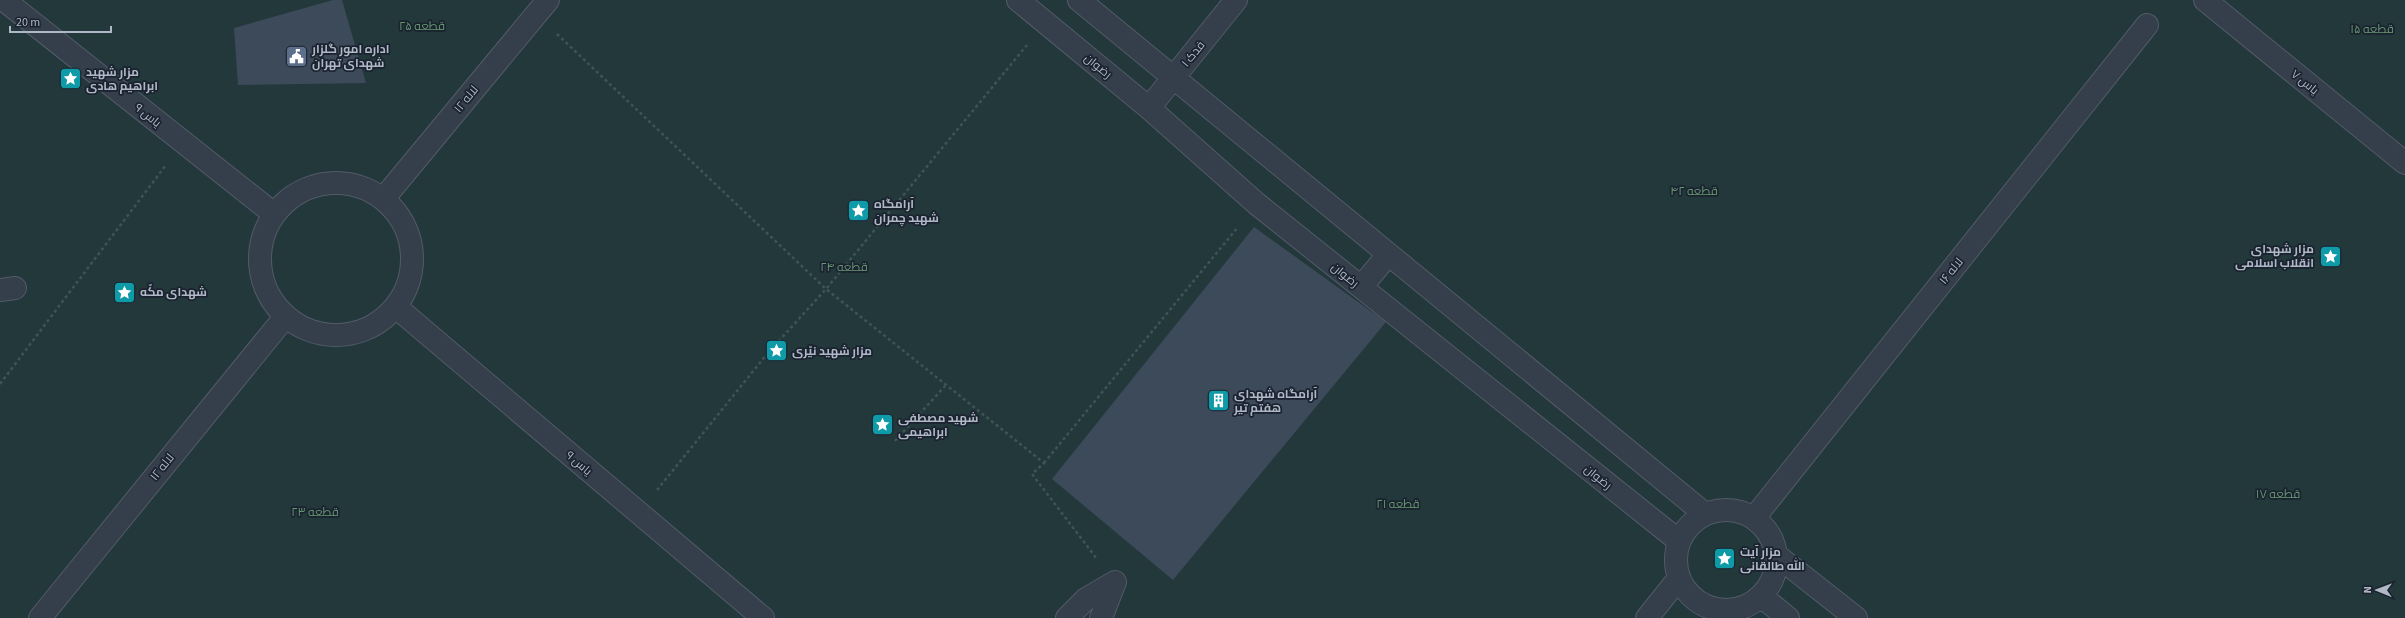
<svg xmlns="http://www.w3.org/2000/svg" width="2405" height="618" font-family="'Source Sans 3',Cairo,sans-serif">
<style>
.green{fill:#23383b}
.building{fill:#3d4a5a}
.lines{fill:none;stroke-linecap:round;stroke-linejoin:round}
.minor-casing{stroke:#535b68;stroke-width:24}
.path{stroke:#3e5456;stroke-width:2.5;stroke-dasharray:3 3;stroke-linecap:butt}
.minor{stroke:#353e4b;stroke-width:22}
.labels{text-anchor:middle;stroke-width:3.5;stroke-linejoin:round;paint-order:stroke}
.park-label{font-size:12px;fill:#669872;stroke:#1a232f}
.poi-label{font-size:12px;font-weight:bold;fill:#b0b8c7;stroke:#1a232f;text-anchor:start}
.street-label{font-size:12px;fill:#b0b8c7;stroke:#1a232f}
</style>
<rect width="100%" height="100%" fill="#212c3a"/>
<!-- green -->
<path class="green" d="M0,0h2405v618h-2405z"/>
<!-- building -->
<path class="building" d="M333,0h9l24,83 -128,2 -4,-57z
M1254,227l132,95 -213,258 -121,-101z"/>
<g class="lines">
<defs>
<path id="minor" d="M4,0l270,214
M1018,0l131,108 108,96 422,337
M1079,0l626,514
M2205,0l200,163
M1149,108l87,-108
M260 259a76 76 0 1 1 152 0a76 76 0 1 1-152 0Z
M384,198l164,-198
M1361,287l27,-32
M0,290l15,-2
M396,307l367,311
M1676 560a50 50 0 1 1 100 0a50 50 0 1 1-100 0Z
M1754,518l393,-493
M1776,555l80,63
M1761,596l27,22
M40,618l245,-301
M1067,618l19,-19 29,-17 -14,36
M1647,618l32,-40"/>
</defs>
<!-- minor casing -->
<use href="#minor" class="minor-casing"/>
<!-- path -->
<path class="path" d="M557,34l269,255 218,174 -12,11 65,85
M0,384l166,-219
M895,441l50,-55
M1044,463l194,-236
M657,490l110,-136 59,-65 201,-244"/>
<!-- minor -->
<use href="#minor" class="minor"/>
</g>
<!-- icons -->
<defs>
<symbol id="civic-square" viewBox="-11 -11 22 22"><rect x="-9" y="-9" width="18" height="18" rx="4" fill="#5c6f8a" stroke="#1a232f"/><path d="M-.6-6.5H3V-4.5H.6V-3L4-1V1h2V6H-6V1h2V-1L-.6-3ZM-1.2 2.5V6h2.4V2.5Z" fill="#fff"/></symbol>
<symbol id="sight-square" viewBox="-11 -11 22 22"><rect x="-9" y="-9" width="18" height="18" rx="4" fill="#0f9aa8" stroke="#1a232f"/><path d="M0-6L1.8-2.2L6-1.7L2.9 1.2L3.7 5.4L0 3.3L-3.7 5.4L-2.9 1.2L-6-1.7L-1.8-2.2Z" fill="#fff"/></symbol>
<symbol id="building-square" viewBox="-11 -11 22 22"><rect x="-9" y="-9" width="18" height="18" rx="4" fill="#0f9aa8" stroke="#1a232f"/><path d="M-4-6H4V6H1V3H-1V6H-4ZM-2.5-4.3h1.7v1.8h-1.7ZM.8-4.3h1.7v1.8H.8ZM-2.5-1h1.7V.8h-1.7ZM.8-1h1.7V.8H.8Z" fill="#fff"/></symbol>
</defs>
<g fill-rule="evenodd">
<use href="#civic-square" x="284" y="44" width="25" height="25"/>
<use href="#sight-square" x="58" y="66" width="25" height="25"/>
<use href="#sight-square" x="846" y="198" width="25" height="25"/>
<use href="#sight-square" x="2318" y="244" width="25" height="25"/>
<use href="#sight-square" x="112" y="280" width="25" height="25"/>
<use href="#sight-square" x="764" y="338" width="25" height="25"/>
<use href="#building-square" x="1206" y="388" width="25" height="25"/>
<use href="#sight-square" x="870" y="412" width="25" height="25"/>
<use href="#sight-square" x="1712" y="546" width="25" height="25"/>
</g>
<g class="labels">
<!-- park labels -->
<g class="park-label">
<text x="422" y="30">قطعه ۲۵</text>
<text x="2372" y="33">قطعه ۱۵</text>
<text x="1694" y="195">قطعه ۴۲</text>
<text x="844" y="271">قطعه ۲۴</text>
<text x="2278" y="498">قطعه ۱۷</text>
<text x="1398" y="508">قطعه ۲۱</text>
<text x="315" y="516">قطعه ۲۳</text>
</g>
<!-- poi labels -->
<g class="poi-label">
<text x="312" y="53">اداره امور گلزار<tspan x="312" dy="14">شهدای تهران</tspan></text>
<text x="86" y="76">مزار شهید<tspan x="86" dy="14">ابراهیم هادی</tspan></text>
<text x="874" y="208">آرامگاه<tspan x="874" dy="14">شهید چمران</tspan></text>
<text x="2314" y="253" text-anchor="end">مزار شهدای<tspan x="2314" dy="14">انقلاب اسلامی</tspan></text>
<text x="140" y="296">شهدای مکّه</text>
<text x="792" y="355">مزار شهید نیّری</text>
<text x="1234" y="398">آرامگاه شهدای<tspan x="1234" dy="14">هفتم تیر</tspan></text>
<text x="898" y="422">شهید مصطفی<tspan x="898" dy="14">ابراهیمی</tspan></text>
<text x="1740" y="556">مزار آیت<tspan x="1740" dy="14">الله طالقانی</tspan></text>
</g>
<!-- street labels -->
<g class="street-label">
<text transform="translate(1193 54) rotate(-51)" y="4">فدک ۱</text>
<text transform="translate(1098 66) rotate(39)" y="4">رضوان</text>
<text transform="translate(2305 82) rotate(39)" y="4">یاس ۷</text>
<text transform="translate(466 99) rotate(-50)" y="4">لاله ۱۲</text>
<text transform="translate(148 115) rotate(39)" y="4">یاس ۹</text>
<text transform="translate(1951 271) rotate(-51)" y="4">لاله ۱۶</text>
<text transform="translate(1345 275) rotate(39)" y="4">رضوان</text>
<text transform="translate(579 463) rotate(41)" y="4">یاس ۹</text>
<text transform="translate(162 467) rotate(-51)" y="4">لاله ۱۲</text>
<text transform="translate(1598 477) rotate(39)" y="4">رضوان</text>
</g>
</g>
<!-- north arrow -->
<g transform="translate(2377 590) rotate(271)" stroke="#1a232f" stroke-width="3" paint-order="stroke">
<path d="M0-3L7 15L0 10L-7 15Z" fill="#b0b8c7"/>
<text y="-6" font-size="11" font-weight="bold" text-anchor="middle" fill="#b0b8c7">N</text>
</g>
<!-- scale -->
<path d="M10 26v6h101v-6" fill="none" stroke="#b0b8c7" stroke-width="2"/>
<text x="16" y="26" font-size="12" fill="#b0b8c7" stroke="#1a232f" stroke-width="3" paint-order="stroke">20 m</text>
</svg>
